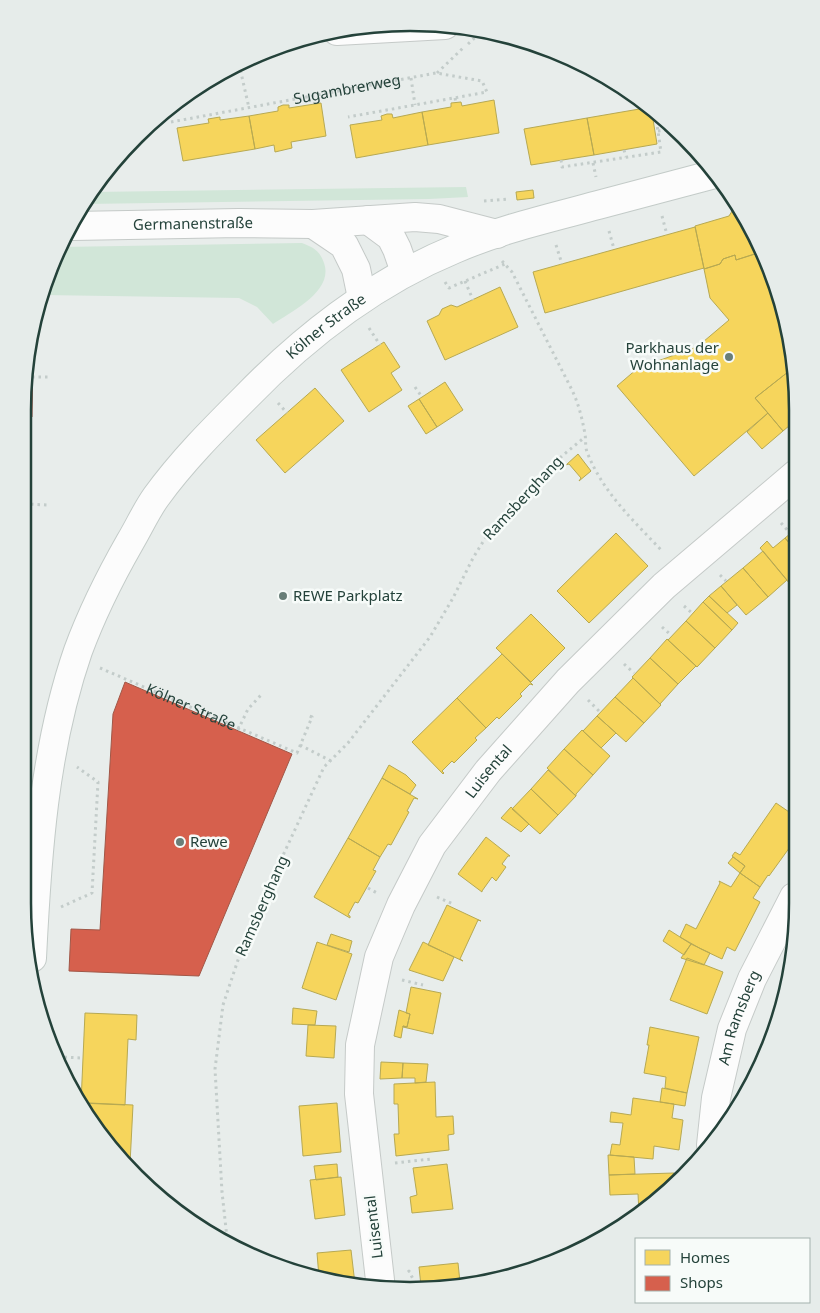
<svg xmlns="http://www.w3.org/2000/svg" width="820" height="1313" font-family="'Noto Sans',sans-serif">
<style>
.green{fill:#d1e6d8}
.homes{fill:#f6d55c;stroke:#b7a952}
.shops{fill:#d6604d;stroke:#a15747}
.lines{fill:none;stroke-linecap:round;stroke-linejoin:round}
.street-casing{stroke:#c5cac8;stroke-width:30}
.secondary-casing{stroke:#c3cbc8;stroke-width:30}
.path{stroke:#c3ccca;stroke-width:3;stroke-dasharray:2.5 4;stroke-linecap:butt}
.street{stroke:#fcfcfc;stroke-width:28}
.secondary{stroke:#fcfcfc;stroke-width:28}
.poi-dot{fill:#697e78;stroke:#f7fbf9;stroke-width:2}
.labels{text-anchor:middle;stroke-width:5;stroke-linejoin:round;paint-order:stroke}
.street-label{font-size:15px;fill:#24423a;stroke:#f7fbf9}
.poi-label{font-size:15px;fill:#24423a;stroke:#f7fbf9;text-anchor:start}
.rim{fill:none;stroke:#24423a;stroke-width:2.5}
</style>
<rect width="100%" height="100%" fill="#e8edeb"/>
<!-- green -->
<path class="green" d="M466,187l2,10 -39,2 -344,5 7,-12z
M302,243c11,4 18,8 22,20 10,28 -32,48 -51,61l-16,-17 -18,-9 -196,-3 9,-34 9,-14z"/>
<!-- homes -->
<path class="homes" d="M494,100l5,33 -71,12 -6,-33 29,-5v-4l10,-1 1,4z
M321,103l5,33 -35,6 1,6 -17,4 -1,-7 -19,4 -6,-33 29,-5v-4l5,-2h6v3z
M651,107l6,37 -63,11 -7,-37z
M422,112l6,33 -72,13 -6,-33 32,-5 -1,-4 6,-2h5l1,4z
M249,116l6,33 -72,12 -6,-33 32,-5 -1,-4 12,-2v3z
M587,118l7,37 -63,10 -7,-36z
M533,190l1,8 -17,2 -1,-8z
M734,208l8,4 4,5 15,35 -25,8 -1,-5 -12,4 -3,5 -16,5 -9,-43 34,-10z
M695,227l9,41 -159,45 -12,-41z
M760,248l17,38 16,82 -38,30 13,15 -74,63 -77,-90 21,-18 59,-21 32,-27 -19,-22 -6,-29 16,-5 3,-5 12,-4 1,5 25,-8z
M500,287l18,40 -73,33 -18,-39 12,-6 3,-6 9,-4 6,2z
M384,342l16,25 -9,6 11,17 -33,22 -28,-42z
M793,368l4,16 -1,36 -13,11 -28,-33z
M445,382l18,28 -26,17 -18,-28z
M315,388l29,33 -59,52 -29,-33z
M419,399l18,28 -11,7 -18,-28z
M768,413l15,18 -21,18 -15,-17z
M578,454l13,17 -12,10 2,-3 -12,-14 -3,1z
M796,529v22l-11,-13z
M616,533l32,33 -59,57 -32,-32z
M785,538l11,13v29l-6,4 -30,-36 7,-7 6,7z
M763,551l24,29 -19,17 -25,-29z
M743,568l25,29 -22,18 -25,-29z
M721,586l16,19 -10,8 -18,-17z
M709,596l29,27 -6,7 -29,-28z
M703,602l29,28 -17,18 -29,-27z
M531,614l34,34 -34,34 -35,-34z
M686,621l29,27 -18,19 -29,-27z
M667,639l29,27 -18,18 -28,-26z
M502,654l31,31 -3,-1 -10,10 2,2 -23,23 -2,-2 -11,11 -29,-30z
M650,658l28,26 -18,20 -28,-27z
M633,678l28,27 -17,18 -29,-26z
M615,697l29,26 -18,19 -29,-26z
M457,698l29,30 -11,10 2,2 -23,23 -2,-2 -10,10 2,2 -1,1 -31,-32z
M597,716l19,17 -15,15 -18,-17z
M582,730l28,26 -17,19 -29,-26z
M564,749l29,26 -17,19v2l-29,-28z
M389,765l17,10 10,10 -6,9 -28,-16z
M548,770l28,26 -18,19 -27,-26z
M382,778l36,21 -4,-1 -7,13 2,1 -18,33 -3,-1 -8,13 -32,-19z
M531,789l27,26 -18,19 -28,-25z
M776,803l19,13v24l-26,36 -1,-1 -8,12 -20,-14 5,-7 -13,-10 3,-4 5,3z
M511,807l18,17 -8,8 -20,-14z
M486,837l24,19h-2l-6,8 4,3 -10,14 -4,-4 -10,14v1l-24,-18z
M348,838l32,19 -7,13 3,1 -18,32 -3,-1 -7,13 2,1v2l-36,-21z
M733,857l12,9 -5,7 -12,-10z
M740,873l20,14 -7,11 7,4 -25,49 -8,-4 -5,12 -21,-10 -21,-12 6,-13 10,5 24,-46 -1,-2 12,6z
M447,905l34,16 -3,-1 -18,39 3,2 -35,-16z
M669,930l22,14 -7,11 -21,-14z
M331,934l21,7 -3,11 -22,-7z
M317,942l35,12 -16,46 -34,-12z
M423,942l31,15 -11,24 -34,-11z
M691,944l19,9 -6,12 -23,-7z
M687,958l36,14 -16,42 -37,-14z
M411,987l30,6 -8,41 -30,-7v-1l4,1 3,-13 -4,-1z
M293,1008l24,3 -2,14 -23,-1z
M399,1010l11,4 -3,13 -4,-1 -2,12 -7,-2z
M85,1013l52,2 -1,25 -8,-1 -3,66 -44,-2z
M308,1025l28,1 -2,32 -28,-2z
M650,1027l49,10 -12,56 -22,-5 1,-11 -22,-4 5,-28h-2z
M381,1062l22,1 -1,15 -22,1z
M403,1063l25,1 -2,18 -11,1v-5h-13z
M435,1082l1,35 17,-1 1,18 -6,1 1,15 -53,6 -2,-22h5l-1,-30h-4v-20z
M662,1088l25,5 -2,13 -25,-4z
M633,1098l41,6 -2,14 11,2 -4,30 -25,-4 -1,13 -43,-4 2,-11 8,1 3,-22 -13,-1 1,-10 20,3z
M89,1103l44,2 -3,59 -41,-45z
M337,1103l4,49 -38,4 -4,-50z
M608,1155l26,2 1,17 -26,1z
M337,1164l1,13 -22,3 -2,-14z
M447,1164l6,45 -41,4 -2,-16 7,-2 -4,-27z
M674,1173l1,6 -36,34 -1,-19 -28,1 -1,-20z
M341,1177l4,38 -30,4 -5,-39z
M351,1250l4,34 -36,-7 -2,-24z
M458,1263l2,19 -39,4 -2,-19z"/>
<!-- shops -->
<path class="shops" d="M31,342h2l-1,75 -7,-1 1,-56z
M125,682l167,72 -93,222 -130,-5 2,-42 29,1 13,-216z"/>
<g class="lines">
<defs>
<g id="street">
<path d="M337,31l108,-6"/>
<path d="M368,220l23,17 6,12 8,23"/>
<path d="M313,224l31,21 12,24 6,29"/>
<path id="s3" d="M73,226l166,-3 74,1 102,-7 24,2 58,15"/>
<path id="s4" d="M711,1145l5,-47 16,-69 20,-50 42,-82"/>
<path id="s5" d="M381,1289l-22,-195 1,-49 19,-88 22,-52 31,-60 56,-74 80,-90 96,-95 132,-112"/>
</g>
<g id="secondary">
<path id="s6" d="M32,958c5,-102 12,-209 46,-307 14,-38 32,-74 52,-109 9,-15 16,-31 26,-45 26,-36 57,-67 89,-99 60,-62 130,-116 210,-149 46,-20 95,-31 143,-44 39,-10 78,-21 117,-31"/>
</g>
</defs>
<!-- street casing -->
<use href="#street" class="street-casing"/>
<!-- secondary casing -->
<use href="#secondary" class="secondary-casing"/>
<!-- path -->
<g class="path">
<path d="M468,44l14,-13"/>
<path d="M239,64l10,44"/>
<path d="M437,73l26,-25"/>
<path d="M411,78l4,27"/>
<path d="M455,98l1,5"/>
<path id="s1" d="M171,122l265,-49 46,8 5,11 -139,25"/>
<path d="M658,131l16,-2"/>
<path d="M624,150l2,7"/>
<path d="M561,160l1,7 99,-15 -6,-41"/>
<path d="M593,163l3,14"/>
<path d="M484,201l24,-2"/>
<path d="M740,208l1,3"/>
<path d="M662,216l5,19"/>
<path d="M609,231l5,18"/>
<path d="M556,245l6,19"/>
<path d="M502,261l10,11 60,118c7,15 10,28 13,44 1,6 0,12 2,18 16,41 47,69 76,100"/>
<path d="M465,281l8,19"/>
<path d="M445,282l4,6 56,-24"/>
<path d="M369,328l11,17"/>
<path d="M32,377h17"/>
<path d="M415,387l7,10"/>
<path d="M278,403l9,10"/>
<path d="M25,511v-7l23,1"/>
<path d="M781,523l8,9"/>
<path d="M720,575l6,6"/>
<path d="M684,606l8,7"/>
<path d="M662,627l9,8"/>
<path d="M624,664l10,9"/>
<path id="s2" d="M100,668l197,85 15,-36 -5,-2"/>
<path d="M588,700l12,12"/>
<path d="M238,730l10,-21 13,-14"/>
<path d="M300,745l31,16"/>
<path d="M368,888l9,5"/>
<path d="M437,897l16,7"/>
<path d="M61,907l31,-14 6,-111 -21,-15"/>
<path d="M402,980l21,5"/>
<path d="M58,1057l25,1"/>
<path d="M395,1163l36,-4"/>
<path d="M227,1238l-5,-46 -7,-123 8,-64 24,-72 77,-166 24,-24 82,-106 23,-39 20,-40 13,-21 56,-62 20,-19 23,-19"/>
<path d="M408,1272l1,-1 8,16"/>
</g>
<!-- street -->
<use href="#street" class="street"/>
<!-- secondary -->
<use href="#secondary" class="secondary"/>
</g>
<!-- markers -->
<g class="poi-dot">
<circle cx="729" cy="357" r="5"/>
<circle cx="283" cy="596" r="5"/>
<circle cx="180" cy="842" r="5"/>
</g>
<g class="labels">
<!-- street labels -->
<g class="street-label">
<text dy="5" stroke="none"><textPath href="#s1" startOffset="179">Sugambrerweg</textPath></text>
<text dy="5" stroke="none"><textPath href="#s3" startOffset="120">Germanenstraße</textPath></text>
<text dy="5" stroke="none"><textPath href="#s6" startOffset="726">Kölner Straße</textPath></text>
<text transform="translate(523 498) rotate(-47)" y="5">Ramsberghang</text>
<text dy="5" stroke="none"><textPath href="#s2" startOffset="99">Kölner Straße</textPath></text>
<text dy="5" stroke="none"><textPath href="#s5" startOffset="552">Luisental</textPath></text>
<text transform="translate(262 906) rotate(-66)" y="5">Ramsberghang</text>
<text dy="5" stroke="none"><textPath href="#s4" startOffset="131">Am Ramsberg</textPath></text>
<text transform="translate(374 1227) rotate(-97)" y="5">Luisental</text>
</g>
<!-- poi labels -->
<g class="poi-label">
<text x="719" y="353" text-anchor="end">Parkhaus der<tspan x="719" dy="17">Wohnanlage</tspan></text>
<text x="293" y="601">REWE Parkplatz</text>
<text x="190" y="847">Rewe</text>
</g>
</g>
<!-- crop -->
<path d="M0 0H820V1313H0ZM410 31H410A379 379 0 0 1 789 410V903A379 379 0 0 1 410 1282H410A379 379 0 0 1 31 903V410A379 379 0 0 1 410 31Z" fill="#e6ecea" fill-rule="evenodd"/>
<path class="rim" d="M410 31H410A379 379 0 0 1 789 410V903A379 379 0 0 1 410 1282H410A379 379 0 0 1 31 903V410A379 379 0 0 1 410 31Z"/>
<!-- legend -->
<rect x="635" y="1238" width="175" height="65" fill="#f7fbf9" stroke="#a3b1ad"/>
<rect x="645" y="1250" width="25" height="15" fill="#f6d55c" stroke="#a3b1ad"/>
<text x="680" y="1263" font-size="15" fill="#24423a">Homes</text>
<rect x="645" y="1276" width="25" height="15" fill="#d6604d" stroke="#a3b1ad"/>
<text x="680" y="1288" font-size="15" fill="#24423a">Shops</text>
</svg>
